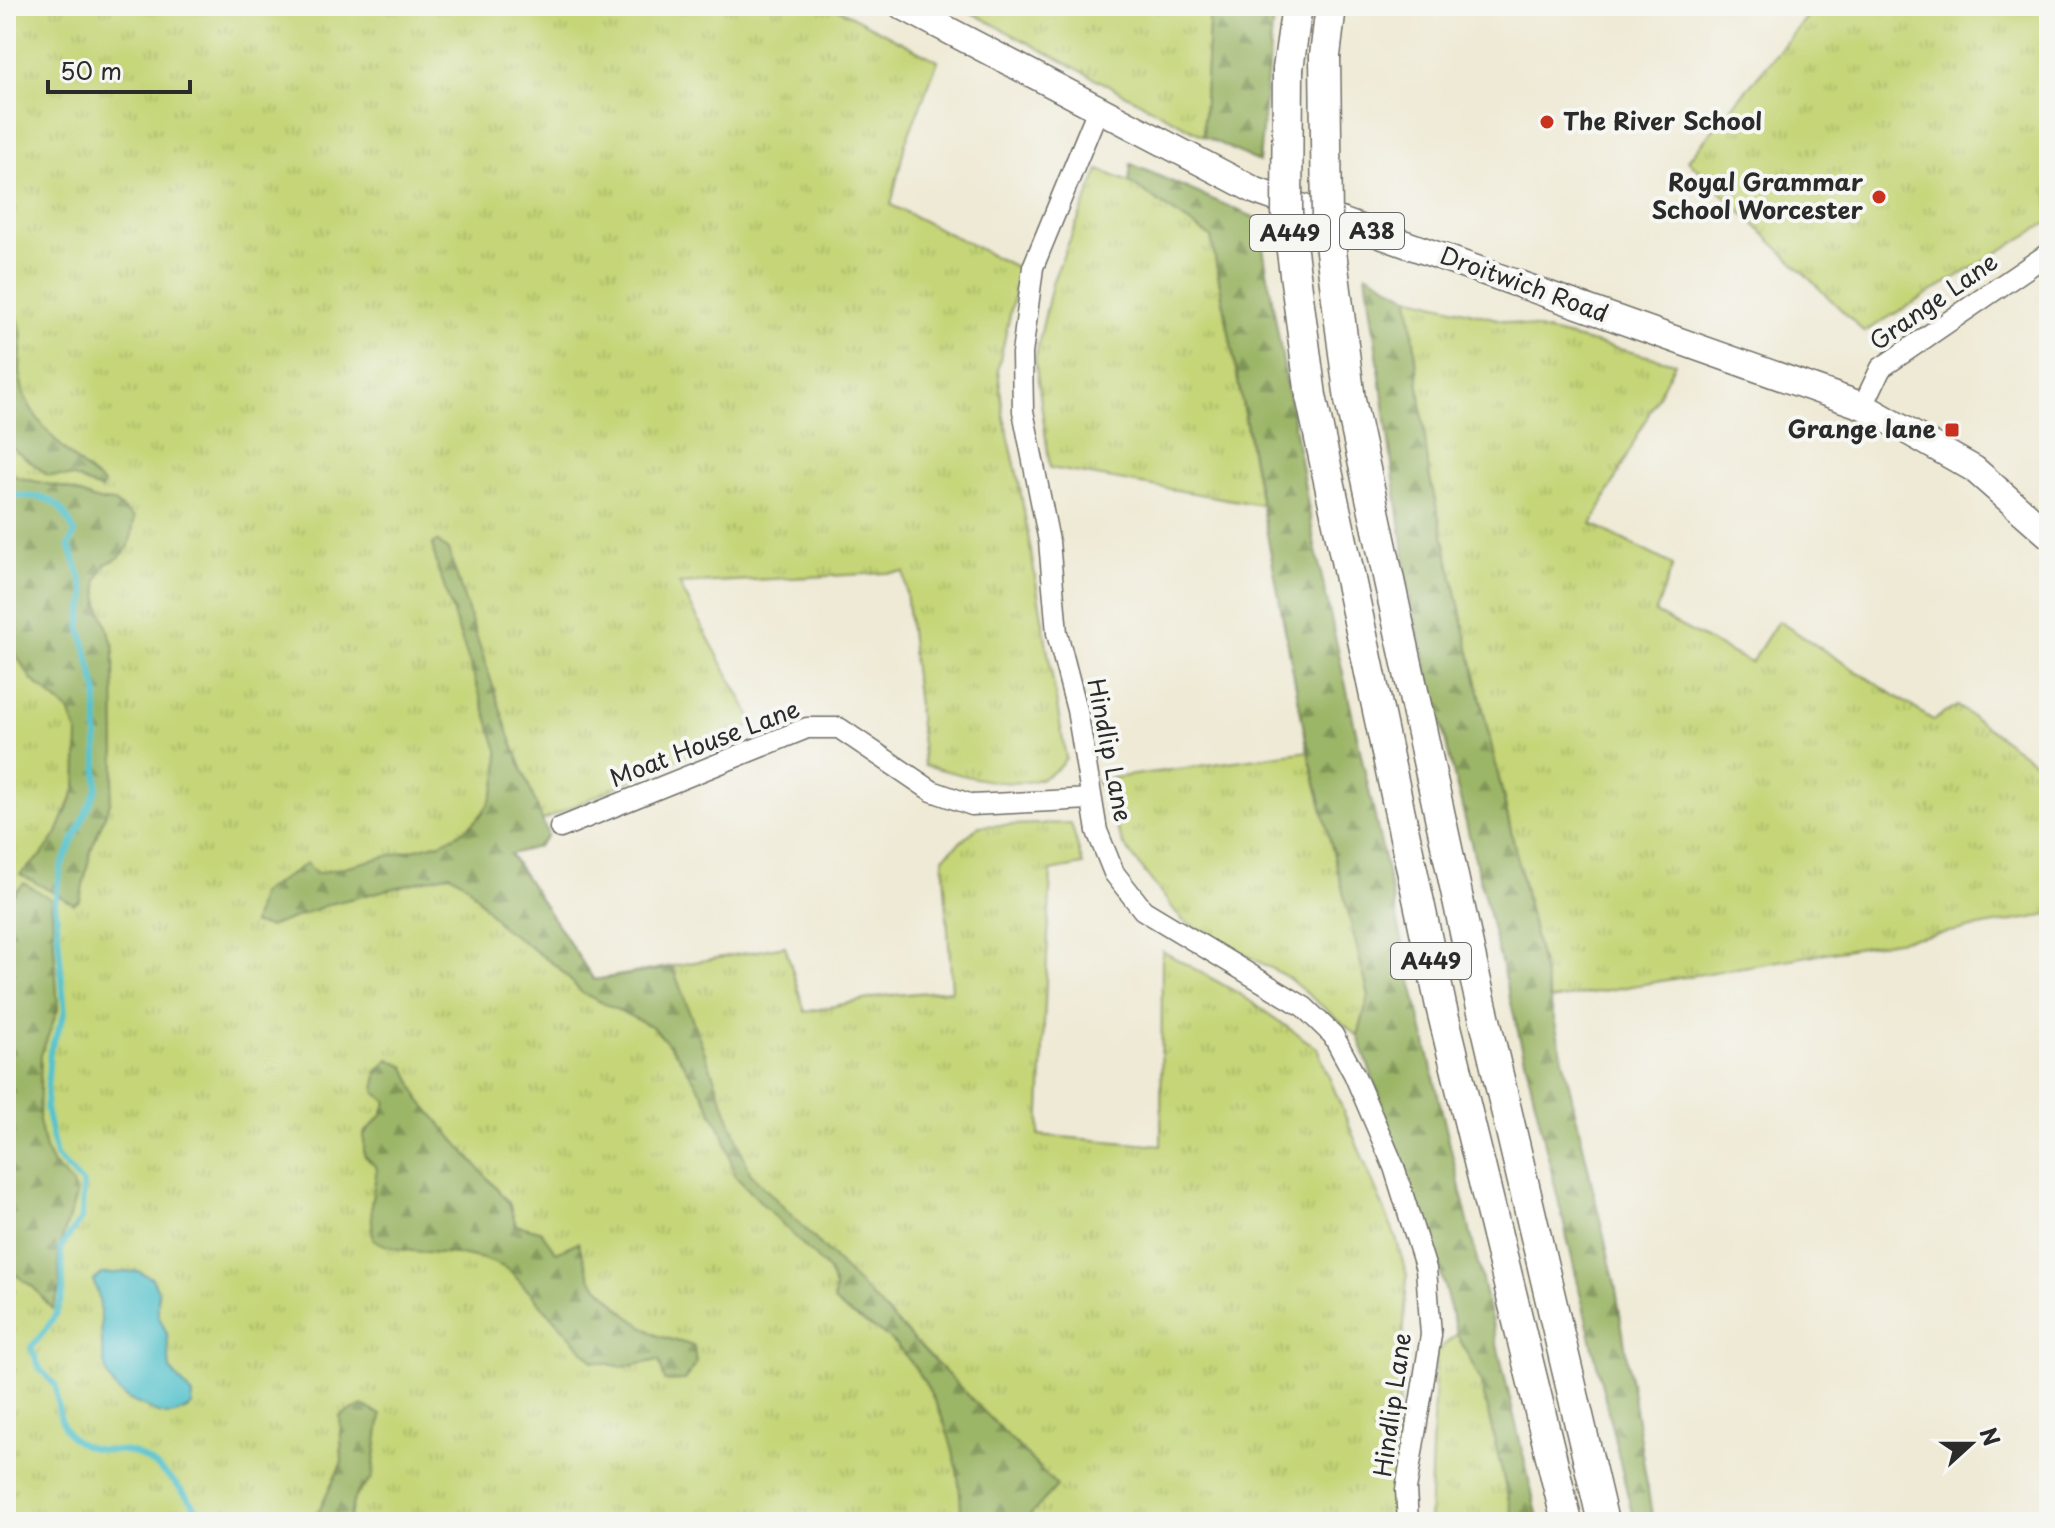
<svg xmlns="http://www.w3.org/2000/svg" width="2055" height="1528" font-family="'Playpen Sans',sans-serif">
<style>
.grass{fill:url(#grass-tufts);stroke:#788051;stroke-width:2}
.forest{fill:url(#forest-firs);stroke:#64704a;stroke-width:2}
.water{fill:#55c2cc;stroke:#40767c;stroke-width:2}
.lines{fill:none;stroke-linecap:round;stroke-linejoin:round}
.stream{stroke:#55c2cc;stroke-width:6}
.minor-casing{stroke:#706e66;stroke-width:23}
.major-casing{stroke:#706e66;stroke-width:29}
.highway-casing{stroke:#706e66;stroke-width:33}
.minor{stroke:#fff;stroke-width:20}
.major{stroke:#fff;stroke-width:26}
.highway{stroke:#fff;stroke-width:30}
.highway-bridge-casing{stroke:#706e66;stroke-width:33;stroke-linecap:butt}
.highway-bridge{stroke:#fff;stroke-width:30}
.poi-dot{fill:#c8321e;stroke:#f6f6f2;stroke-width:3}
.labels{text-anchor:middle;stroke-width:8;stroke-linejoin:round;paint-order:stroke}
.shield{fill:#f6f6f2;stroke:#686867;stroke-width:2}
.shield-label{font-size:22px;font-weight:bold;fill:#2b2b2b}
.poi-label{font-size:24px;font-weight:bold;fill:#2b2b2b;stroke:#f6f6f2;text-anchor:end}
.street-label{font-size:24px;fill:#2b2b2b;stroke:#f6f6f2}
</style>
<defs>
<pattern id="grass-tufts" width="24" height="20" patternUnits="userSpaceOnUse" patternTransform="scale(2)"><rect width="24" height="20" fill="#c5d577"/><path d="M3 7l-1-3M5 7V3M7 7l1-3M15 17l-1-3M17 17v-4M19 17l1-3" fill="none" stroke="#a9b767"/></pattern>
<pattern id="forest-firs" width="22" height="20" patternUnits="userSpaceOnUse" patternTransform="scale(2)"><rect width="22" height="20" fill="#9cb668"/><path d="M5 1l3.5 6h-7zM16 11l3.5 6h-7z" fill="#7f9456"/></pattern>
</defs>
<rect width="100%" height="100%" fill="#f6f6f2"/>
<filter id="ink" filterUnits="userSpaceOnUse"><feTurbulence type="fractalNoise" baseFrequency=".0125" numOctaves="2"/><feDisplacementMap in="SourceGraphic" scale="16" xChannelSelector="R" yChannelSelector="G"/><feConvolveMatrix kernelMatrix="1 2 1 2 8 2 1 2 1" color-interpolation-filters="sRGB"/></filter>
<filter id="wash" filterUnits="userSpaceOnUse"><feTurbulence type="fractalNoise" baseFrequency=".006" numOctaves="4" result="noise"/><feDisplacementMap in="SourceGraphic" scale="32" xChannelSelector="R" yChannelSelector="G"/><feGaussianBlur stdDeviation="1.8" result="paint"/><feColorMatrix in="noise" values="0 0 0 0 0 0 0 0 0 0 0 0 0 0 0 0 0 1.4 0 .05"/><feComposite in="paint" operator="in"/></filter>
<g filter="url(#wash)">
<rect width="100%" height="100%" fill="#efead5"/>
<!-- grass -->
<path class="grass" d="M6,6h826l106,55 -33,83 -14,61 129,64 -22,100 5,44 16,69 47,276c-27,45 -101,17 -142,7l-20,-193 -225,12 76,140 -223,101 -22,29 84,126 191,-34 20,66 78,-16 69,-6 -9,-133 36,-31 92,-3 12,42 -32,6 -12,264 122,11 1,-195 78,43 77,54 79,190 11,38 -13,208 5,38h-1393z
M959,6h251l-7,130z
M1816,6h233v216l-185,110 -176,-172z
M1099,170l30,12 82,55 50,268 -211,-37 -15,-109 18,-79z
M1409,297l266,66 -83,161 81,41 -18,48 96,50 27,-42 155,99 24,-14 92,66v143l-499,85 -121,-526z
M1308,751l61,245 -11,40 -71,-59 -105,-57 -59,-76 -26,-64z
M1457,1334l23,45 34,143h-85l7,-170z"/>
<!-- forest -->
<path class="forest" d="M1210,6h64l-15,156 -56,-26z
M1131,164l127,55 57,327 95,430 129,546h-25l-34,-143 -23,-45 -17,-63 -82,-235 11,-40 -61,-245 -97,-514 -82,-55z
M1366,273l43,24 20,177 187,815 37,233h-19l-107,-455 -116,-464z
M6,301c29,32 7,55 17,89 9,32 54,74 81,94l-3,6 -27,-13 -26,-2 -42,-32z
M6,468l11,9 52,12 26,11 19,2 20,16c-2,24 -5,39 -29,46l-8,17 2,22 15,44 1,119 -5,37 -19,47 -11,50 -6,4 -54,-30 21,-18 15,-21 20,-47 2,-53 -9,-24 -37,-31 -26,-41z
M437,541l11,9 60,182 40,103 -11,12 -27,7 84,126 79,-12 77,205 307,313 -33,36h-63c1,-62 -20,-129 -63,-175 -18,-20 -46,-27 -64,-46l1,-13 -6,-17 -94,-95 -11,-40 -21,-42 -26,-40 -24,-27 -71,-34 -23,-25 -58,-42 -34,-41 -17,-11 -120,30 -61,23 -16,-3 7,-30 47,-31 9,11 124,-31c43,-17 62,-48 58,-93l-61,-185 -5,-21z
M24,883l27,16 7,110 -17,46 -2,66 6,28 8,16 18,17 5,14 -18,56 2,34 -7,23 -20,-22 -27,-19v-367z
M389,1059l16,8 15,33 89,103 7,22 24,6 16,21 22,-10 13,37 36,36 29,20 38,11 2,18 -12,16 -19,1 -6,-21 -35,7 -31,-6 -83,-90c-49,-30 -100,-8 -137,-32l-2,-34 6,-37 -13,-13v-21l17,-18 6,-14 -12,-10 2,-20z
M362,1405l19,10 -9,63 -18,20 -5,24h-35l28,-60 -2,-46z"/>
<!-- water -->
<path class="water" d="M138,1271l14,7 6,13v23l9,20 3,36 23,25 -1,11c-17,11 -27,12 -45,2 -7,-4 -16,-6 -22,-11 -37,-25 -14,-82 -32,-116l9,-7z"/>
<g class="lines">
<!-- stream -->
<path class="stream" d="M6,498l5,-3c39,3 46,0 64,38l-6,12 17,49 -6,32 17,65v97l-36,79 -6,34 10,112 -15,37 -4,58 10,48 27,28 -1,33 -22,32c8,45 2,65 -29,98l9,22 16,17c2,37 8,61 50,64 9,1 22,0 30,4 30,14 52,43 71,68"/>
</g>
</g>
<g filter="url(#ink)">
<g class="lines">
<defs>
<path id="minor" d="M1098,109l-65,158 -11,87 1,57 26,130 8,92 20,77 20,121 17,42 29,37 161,97 29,28 21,39 40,93 32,102 5,66 -25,155 2,32
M1863,406l18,-38 168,-115
M560,828l247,-100h32l93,63 40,14 118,-6"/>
<path id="major" d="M902,6l354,185 607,215 111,63 75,66"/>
<path id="highway" d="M1325,56l6,-50
M1288,69l9,-63
M1311,396l130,610 126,516
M1350,400l123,569 130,553"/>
</defs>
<!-- minor casing -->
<use href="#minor" class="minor-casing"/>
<!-- major casing -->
<use href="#major" class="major-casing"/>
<!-- highway casing -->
<use href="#highway" class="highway-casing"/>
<!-- minor -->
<use href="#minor" class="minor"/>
<!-- major -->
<use href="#major" class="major"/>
<!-- highway -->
<use href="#highway" class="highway"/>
<defs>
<path id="highway-bridge" d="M1325,56l2,164 23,180
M1288,69l-1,144 24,183"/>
</defs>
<!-- highway-bridge casing -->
<use href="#highway-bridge" class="highway-bridge-casing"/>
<!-- highway-bridge -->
<use href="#highway-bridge" class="highway-bridge"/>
</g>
</g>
<!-- markers -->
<g class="poi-dot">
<circle cx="1547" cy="122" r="8"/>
<circle cx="1879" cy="197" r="8"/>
<rect x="1944" y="422" width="16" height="16" rx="4"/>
</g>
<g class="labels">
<!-- shield labels -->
<g class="shield">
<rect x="1340" y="213" width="64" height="36" rx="6"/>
<rect x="1250" y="215" width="80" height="36" rx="6"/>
<rect x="1391" y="943" width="80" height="36" rx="6"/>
</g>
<g class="shield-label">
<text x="1372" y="239">A38</text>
<text x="1290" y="241">A449</text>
<text x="1431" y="969">A449</text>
</g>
<!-- poi labels -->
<g class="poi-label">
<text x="1563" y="130" text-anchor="start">The River School</text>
<text x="1863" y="191">Royal Grammar<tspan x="1863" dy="28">School Worcester</tspan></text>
<text x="1936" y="438">Grange lane</text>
</g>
<!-- street labels -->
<g class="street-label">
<text transform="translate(1524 285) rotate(20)" y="8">Droitwich Road</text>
<text transform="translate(1934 302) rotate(-35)" y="8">Grange Lane</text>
<text transform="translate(705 744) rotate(-21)" y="8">Moat House Lane</text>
<text transform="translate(1109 750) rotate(79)" y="8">Hindlip Lane</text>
<text transform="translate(1393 1405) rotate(-82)" y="8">Hindlip Lane</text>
</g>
</g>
<!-- margin -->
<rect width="2055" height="1528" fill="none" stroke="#f6f6f2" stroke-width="32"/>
<!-- north arrow -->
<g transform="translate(1971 1444) rotate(69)" stroke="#f6f6f2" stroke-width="6" paint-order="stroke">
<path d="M0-6L14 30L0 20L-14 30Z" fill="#2b2b2b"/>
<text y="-12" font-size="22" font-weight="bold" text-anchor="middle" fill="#2b2b2b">N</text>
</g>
<!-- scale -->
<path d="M48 80v12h142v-12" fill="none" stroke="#2b2b2b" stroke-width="4"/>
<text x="60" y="80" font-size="24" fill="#2b2b2b" stroke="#f6f6f2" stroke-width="6" paint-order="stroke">50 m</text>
</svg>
